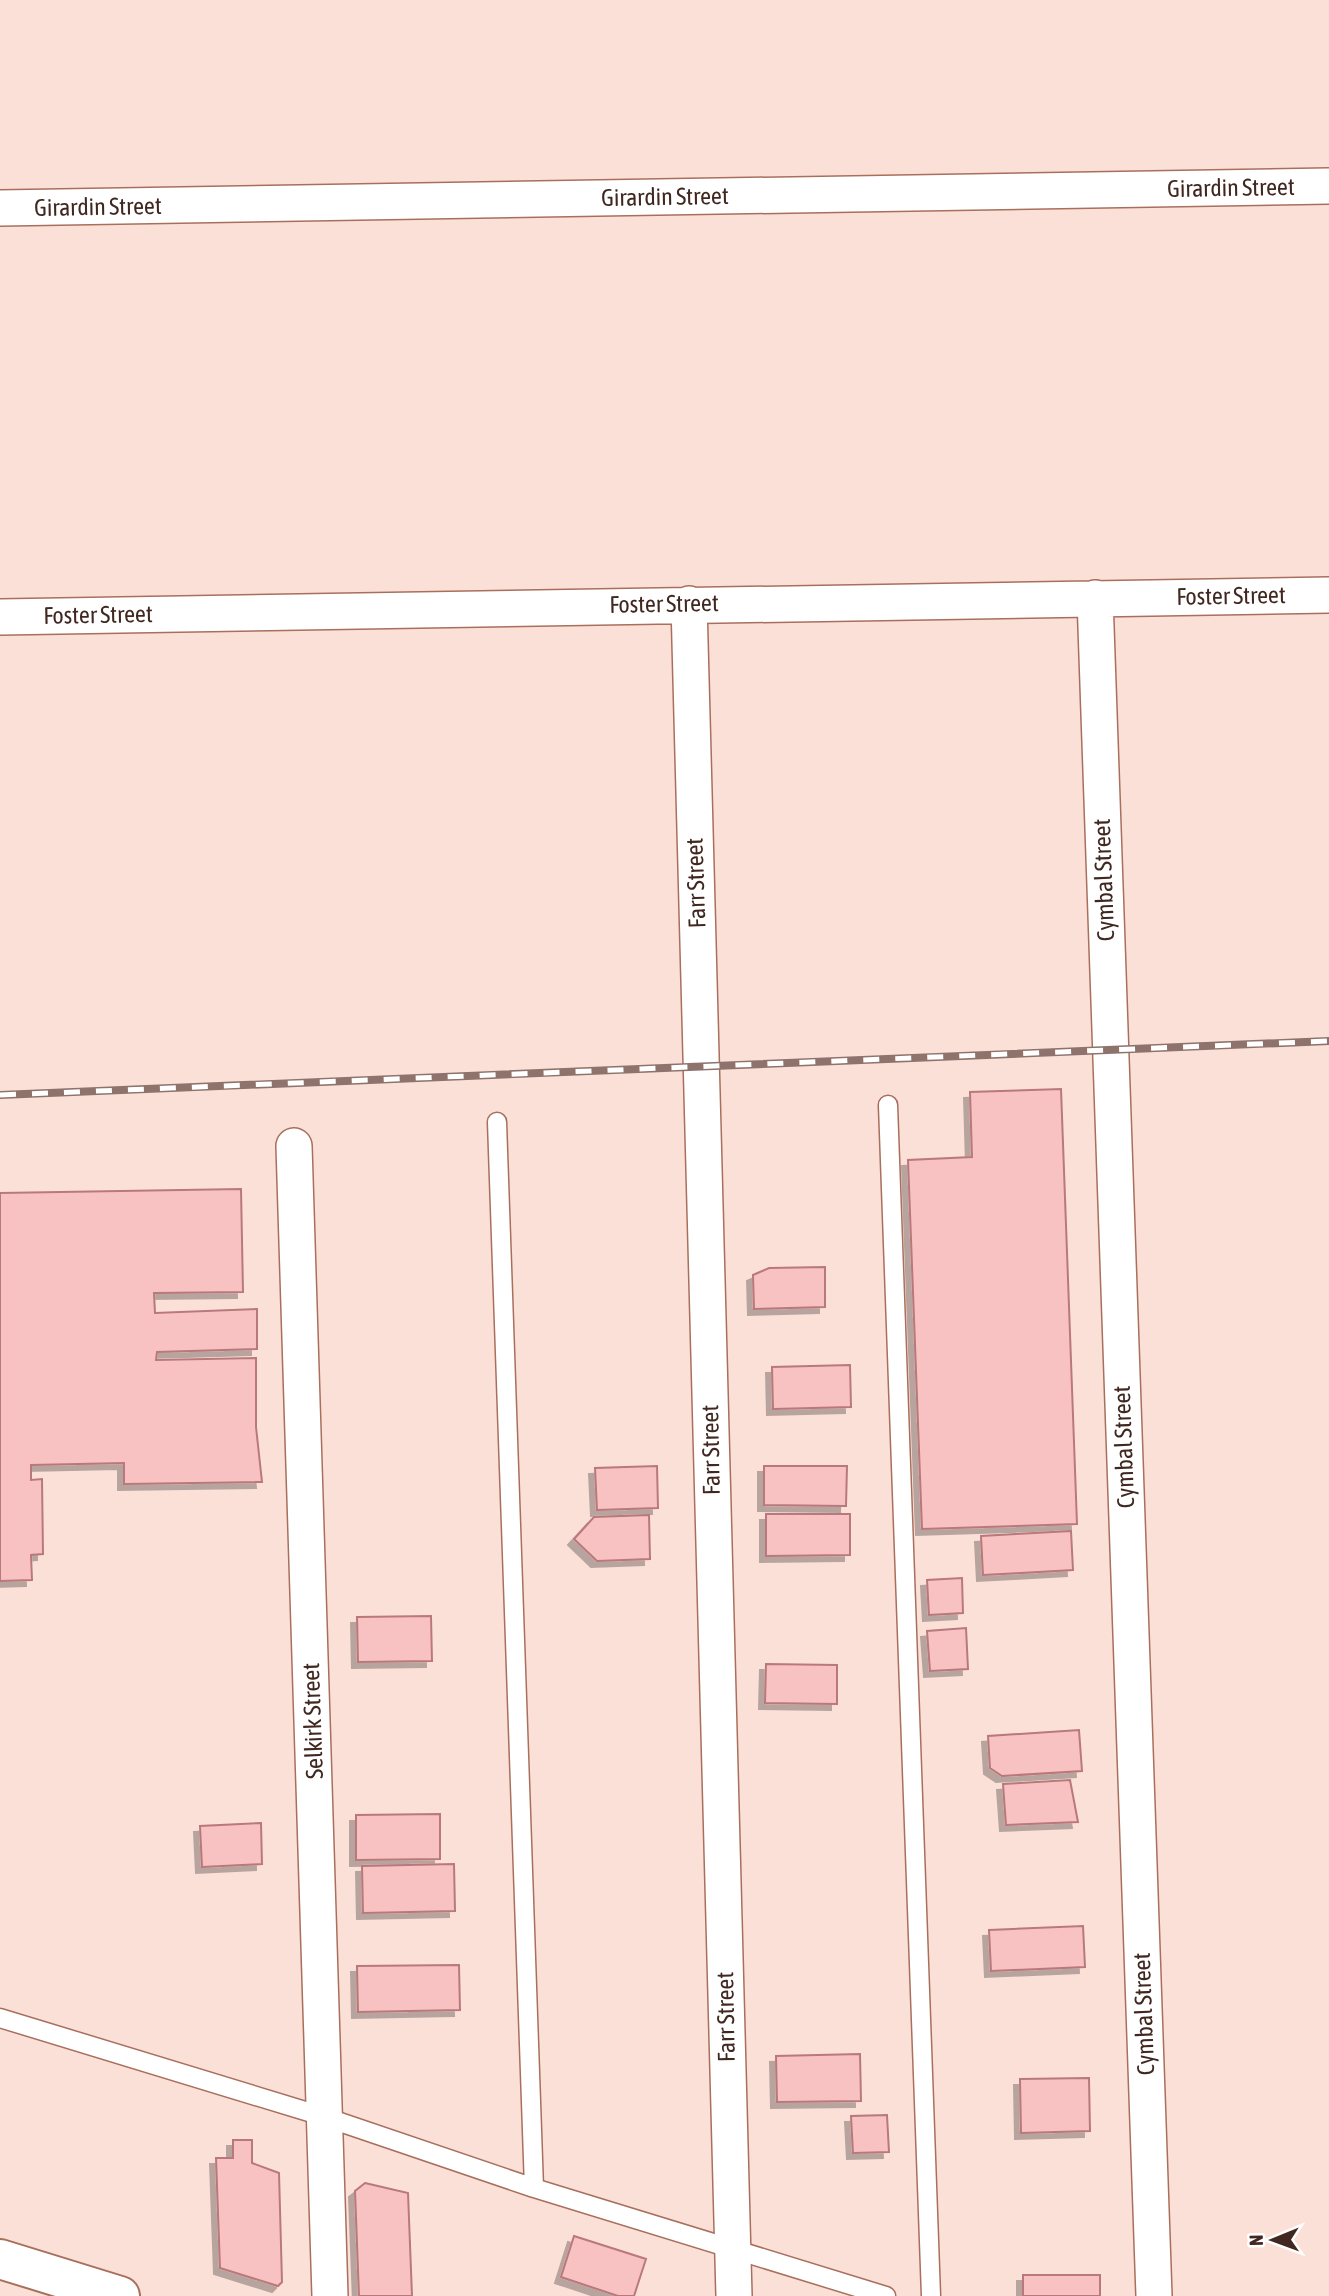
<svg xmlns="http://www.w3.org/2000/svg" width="1329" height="2296" font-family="'Asap Condensed',sans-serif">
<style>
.building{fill:#f9c2c2;stroke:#b9797b;stroke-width:2;filter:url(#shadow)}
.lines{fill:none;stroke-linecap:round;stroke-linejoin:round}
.lane-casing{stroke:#a96f5d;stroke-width:21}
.street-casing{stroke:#a96f5d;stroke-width:38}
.secondary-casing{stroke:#a96f5d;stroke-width:42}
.lane{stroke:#fff;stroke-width:18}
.street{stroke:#fff;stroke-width:35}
.secondary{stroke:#fff;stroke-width:38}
.rail-casing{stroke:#8d736c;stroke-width:8}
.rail{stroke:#fff;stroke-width:5;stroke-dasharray:16;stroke-linecap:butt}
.labels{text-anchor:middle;stroke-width:6;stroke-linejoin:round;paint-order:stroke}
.street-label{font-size:24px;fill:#402720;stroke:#fff}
</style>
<defs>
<filter id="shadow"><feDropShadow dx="-6" dy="6" stdDeviation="0" flood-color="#0004"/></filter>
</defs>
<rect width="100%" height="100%" fill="#fbe0d8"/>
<!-- building -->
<path class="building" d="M1061,1089l16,435 -155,5 -14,-369 64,-3 -2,-65z
M241,1189l2,103 -89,1 1,20 102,-4v40l-100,3 -1,8 100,-2v69l6,55 -138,2v-21l-93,2v15l11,-1 1,75 -12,1 1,25 -32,1v-388z
M825,1267v40l-71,2 -1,-34 16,-7z
M850,1365l1,42 -78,2 -1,-42z
M657,1466l1,42 -61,2 -2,-42z
M764,1466h83l-1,40 -82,-1z
M766,1514h84v41l-84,1z
M649,1515l1,44 -53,2 -23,-22 20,-22z
M1071,1531l2,39 -90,5 -2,-39z
M962,1578l1,35 -34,2 -2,-35z
M431,1616l1,45 -74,1 -1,-45z
M966,1628l2,41 -38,2 -3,-40z
M766,1664l71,1v39l-72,-1z
M1079,1730l3,41 -80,5 -12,-8 -2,-32z
M1070,1780l8,42 -72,3 -3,-41z
M440,1814v45l-84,1v-45z
M261,1823l1,41 -60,3 -2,-41z
M454,1864l1,47 -92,2 -1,-47z
M1083,1926l2,41 -94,4 -2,-41z
M459,1965l1,45 -102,2 -1,-46z
M860,2054l1,47 -84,1 -1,-46z
M1089,2078l1,53 -69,2 -1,-54z
M887,2115l2,37 -36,1 -2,-37z
M233,2140h19v23l27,10 3,109 -4,4 -58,-18 -4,-110h17z
M365,2183l43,10 4,103h-53l-4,-105z
M574,2236l72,23 -12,37h-16l-57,-19z
M1023,2275h77v21h-77z"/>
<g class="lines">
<defs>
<path id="lane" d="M888,1105l43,1191
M497,1122l37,1066
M0,2018l325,99 209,71 352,108"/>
<path id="street" d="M0,208l1329,-22
M1095,598l59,1698
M689,604l45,1692
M0,617l1329,-22
M294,1146l36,1150"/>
<path id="secondary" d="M0,2259l120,37"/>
</defs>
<!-- lane casing -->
<use href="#lane" class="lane-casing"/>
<!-- street casing -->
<use href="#street" class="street-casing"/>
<!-- secondary casing -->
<use href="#secondary" class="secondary-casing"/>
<!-- lane -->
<use href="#lane" class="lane"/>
<!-- street -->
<use href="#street" class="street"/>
<!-- secondary -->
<use href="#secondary" class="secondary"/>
<defs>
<path id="rail" d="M0,1095l1329,-54"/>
</defs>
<!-- rail casing -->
<use href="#rail" class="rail-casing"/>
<!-- rail -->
<use href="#rail" class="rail"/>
</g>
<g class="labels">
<!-- street labels -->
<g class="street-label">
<text transform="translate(1231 188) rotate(-1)" y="8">Girardin Street</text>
<text transform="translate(665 197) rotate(-1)" y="8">Girardin Street</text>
<text transform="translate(98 207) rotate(-1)" y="8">Girardin Street</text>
<text transform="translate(1231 596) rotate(-1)" y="8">Foster Street</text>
<text transform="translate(664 604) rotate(-1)" y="8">Foster Street</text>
<text transform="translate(98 615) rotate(-1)" y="8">Foster Street</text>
<text transform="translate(1104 880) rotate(-92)" y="8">Cymbal Street</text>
<text transform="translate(696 883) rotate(-92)" y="8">Farr Street</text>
<text transform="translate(1124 1447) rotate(-92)" y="8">Cymbal Street</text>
<text transform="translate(711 1450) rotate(-91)" y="8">Farr Street</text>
<text transform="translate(313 1721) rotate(-92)" y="8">Selkirk Street</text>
<text transform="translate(1144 2014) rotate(-92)" y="8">Cymbal Street</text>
<text transform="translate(726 2017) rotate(-91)" y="8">Farr Street</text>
</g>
</g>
<!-- north arrow -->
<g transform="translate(1273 2240) rotate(269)" stroke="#ffffff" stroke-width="5" paint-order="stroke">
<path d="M0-5L12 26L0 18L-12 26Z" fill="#402720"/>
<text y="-10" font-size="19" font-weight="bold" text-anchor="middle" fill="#402720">N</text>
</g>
</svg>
